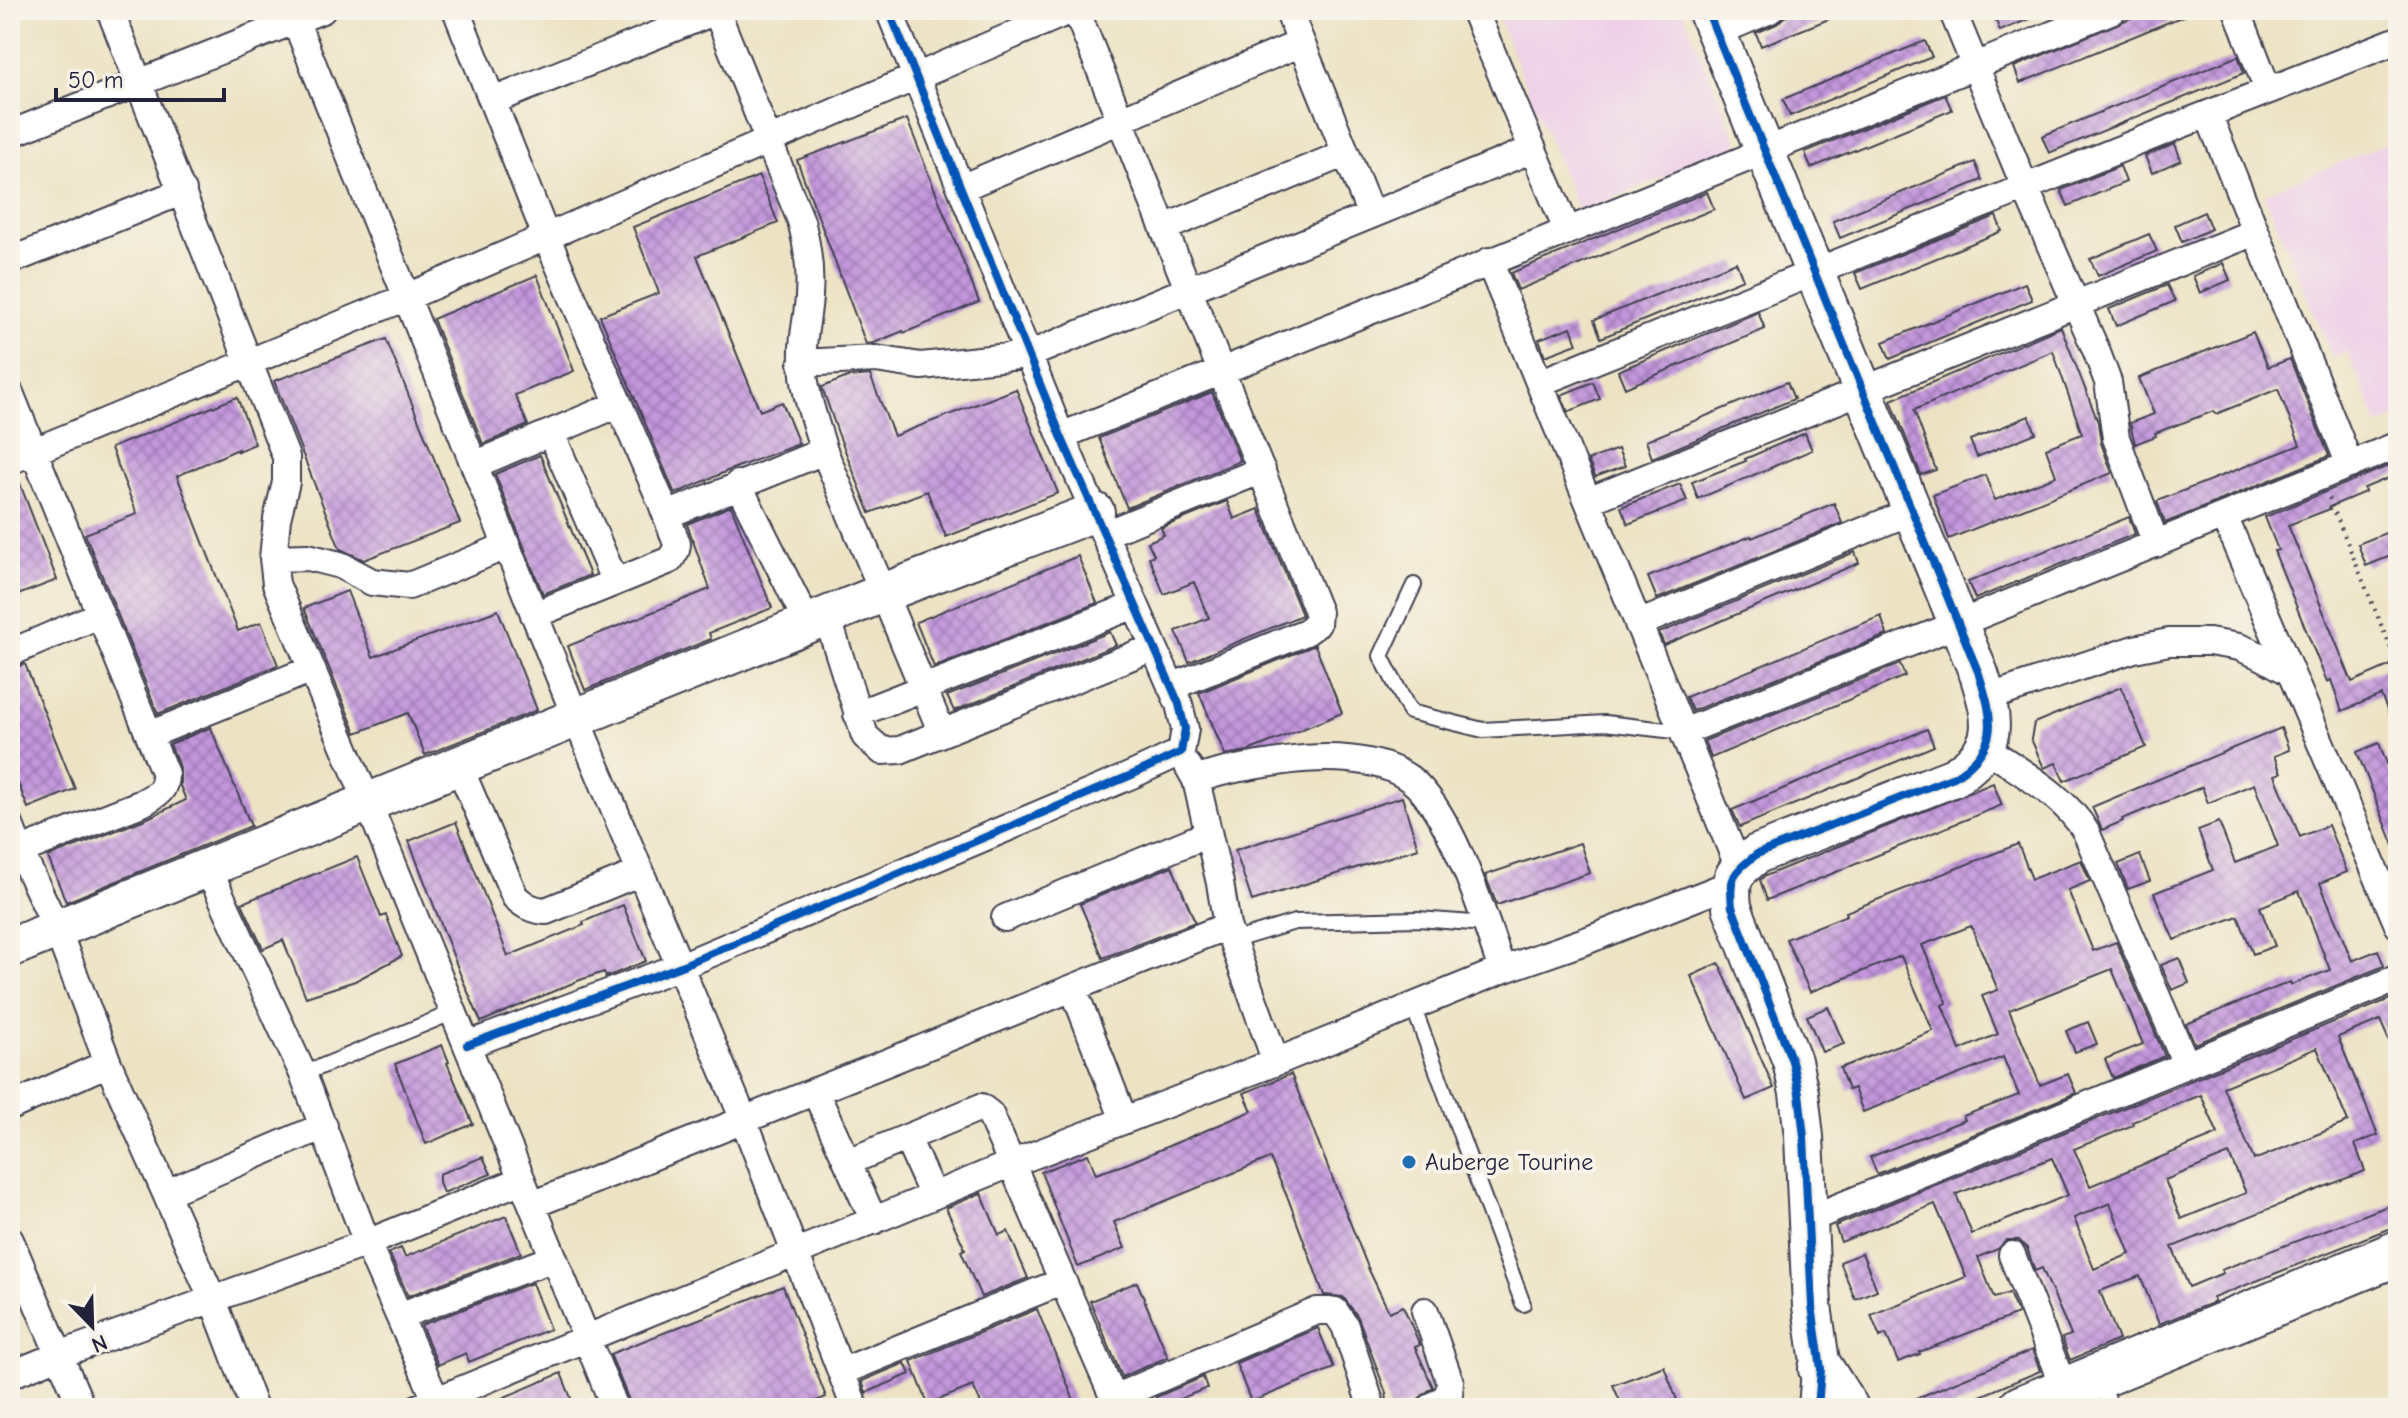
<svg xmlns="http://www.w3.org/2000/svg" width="2408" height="1418" font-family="'Comic Neue',sans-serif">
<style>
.built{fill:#eed0e8}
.building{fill:url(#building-cross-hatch);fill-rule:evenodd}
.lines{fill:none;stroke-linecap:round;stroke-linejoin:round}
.lane-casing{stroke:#403f50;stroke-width:18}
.street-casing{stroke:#403f50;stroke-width:30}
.secondary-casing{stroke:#403f50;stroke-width:42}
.highway-casing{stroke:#403f50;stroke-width:48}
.path{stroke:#403f50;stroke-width:4;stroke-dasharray:2 6;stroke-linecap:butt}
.lane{stroke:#fff;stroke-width:14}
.street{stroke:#fff;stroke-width:26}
.secondary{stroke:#fff;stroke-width:38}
.highway{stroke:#fff;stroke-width:44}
.cycleway-casing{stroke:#f7f3e8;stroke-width:13}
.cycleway{stroke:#0057b8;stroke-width:8}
.poi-dot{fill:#1f6fb2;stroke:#f7f3e8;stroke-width:3}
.labels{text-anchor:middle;stroke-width:8;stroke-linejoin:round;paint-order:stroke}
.poi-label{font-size:24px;fill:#22223b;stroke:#f7f3e8;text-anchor:start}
</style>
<defs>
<pattern id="building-cross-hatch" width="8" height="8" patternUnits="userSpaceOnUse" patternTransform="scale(2)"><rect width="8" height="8" fill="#c396dc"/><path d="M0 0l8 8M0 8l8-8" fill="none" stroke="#9e7ab4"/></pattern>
</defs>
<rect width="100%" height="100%" fill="#f7f3e8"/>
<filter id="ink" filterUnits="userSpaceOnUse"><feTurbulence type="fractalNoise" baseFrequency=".0125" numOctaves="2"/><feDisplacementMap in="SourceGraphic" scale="16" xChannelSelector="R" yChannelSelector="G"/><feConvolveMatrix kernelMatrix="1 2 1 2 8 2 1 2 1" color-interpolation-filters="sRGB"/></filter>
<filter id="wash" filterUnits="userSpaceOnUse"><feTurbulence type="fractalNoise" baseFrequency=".006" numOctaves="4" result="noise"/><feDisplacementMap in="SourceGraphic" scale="32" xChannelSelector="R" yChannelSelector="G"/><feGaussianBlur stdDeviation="1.8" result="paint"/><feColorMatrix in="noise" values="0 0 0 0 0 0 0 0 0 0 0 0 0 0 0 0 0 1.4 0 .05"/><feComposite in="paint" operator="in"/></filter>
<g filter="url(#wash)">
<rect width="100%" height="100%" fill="#ede3c4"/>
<!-- built -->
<path class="built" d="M1495,10h187l57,136 -160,66z
M2398,139v278l-20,8 -31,-74 -14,8 -69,-165z"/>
<g id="blocks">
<!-- building -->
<path class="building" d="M1801,10l48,1 -88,35 -5,-13 21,-9 7,-7z
M1992,10h57v1l-49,20z
M2150,10h48l-178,73 -6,-16z
M1925,41l7,16 -142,59 -7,-17z
M2238,56l6,17 -195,80 -7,-17z
M1945,95l7,15 -141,58 -6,-16z
M907,119l72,183 -75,31 -1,-2 -29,12 -8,1 -69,-184z
M2175,144l6,16 -29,13 -7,-17z
M1975,162l7,18 -142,58 -7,-17z
M2120,166l6,16 -58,24 -7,-16z
M759,176l19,47 -81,33 63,155 22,-9 17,42 -67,25 -57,25 -75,-178 59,-23 -26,-66z
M1707,192l7,17 -196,81 -7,-17z
M2204,212l7,17 -29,13 -7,-17z
M1996,216l6,15 -140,58 -7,-16z
M2149,234l8,17 -59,25 -8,-17z
M1736,262l7,17 -142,59 -7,-18z
M2223,263l7,17 -30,13 -7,-17z
M537,275l37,96 -59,24 13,30 -45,19 -50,-125z
M2025,283l7,17 -142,59 -7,-17z
M2167,285l8,16 -59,25 -7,-17z
M1758,312l7,17 -140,59 -7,-17z
M1571,327l6,17 -32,12 -6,-17z
M2061,327l37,95 3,21 11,30 -163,66 -16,-44 52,-20 10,25 61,-24 -10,-28 36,-14 -29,-83 -139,59 22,60 -15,5 -30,-75z
M2253,332l15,35 22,-8 39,97 -164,67 -8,-22 143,-56 -22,-56 -62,25 -2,-3 -59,22 1,3 -21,8 -5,-21 24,-9 -15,-36z
M386,339l74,184 -96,37 -24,-11 -66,-168z
M870,375l24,61 122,-47 42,104 -112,44 -19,-46 -57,22 -32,-80 -16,-46 26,-10z
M1593,382l7,17 -32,13 -7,-17z
M1787,382l7,17 -142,59 -6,-17z
M1212,392l28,69 -113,47 -28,-70z
M237,397l18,47 -17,7v-2l-61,27 61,155 23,-9 17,43 -120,49 -73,-180 52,-20 -26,-66z
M2029,416l7,17 -59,24 -7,-17z
M1805,433l7,17 -114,49 -6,-17 54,-21 -1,-2z
M1618,449l7,17 -30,11 -7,-17z
M540,455l50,120 -47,19 -48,-120z
M2398,462v12l-34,14 1,4 -36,15 1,2 -42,16 64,157 46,-20v73l-17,-40 -39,16 -11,-31 -4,2 -53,-131 4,-1 -13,-33z
M17,476l40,104 -47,18v-121z
M1680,484l7,17 -59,23 -7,-17z
M1227,501l7,18 25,-10 43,106 -113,47 -13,-31 33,-13 -15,-36 -30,12 -15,-37 5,-2 -6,-13 16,-7 -3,-7z
M1834,503l8,20 -185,76 -9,-22 103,-41 1,2z
M731,506l41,102 -63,25 2,6 -126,51 -17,-44 142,-57 -23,-65z
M2129,517l6,17 -160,65 -7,-17z
M2398,528v25l-32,13 -8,-22z
M1855,552l4,11 -195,82 -5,-12z
M1078,556l19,47 -163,64 -18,-45z
M347,591l26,66 125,-47 39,100 -112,45 -17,-42 -52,20 -52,-125z
M1881,616l6,19 -195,76 -6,-14z
M1110,632l6,13 -162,66 -7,-15z
M1315,645l27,68 -94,38 -23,4 -26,-62z
M25,664l50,125 -47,19 -18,-44v-95z
M1900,664l5,12 -194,82 -7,-17z
M2121,687l25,60 -82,34 -8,-18 -12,5 -13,-29 3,-16z
M212,727l-1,1 40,98 -185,76 -18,-45 100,-39 38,-18 -6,-14v-17l-10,-25z
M2281,728l8,22 -15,6 7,17 -6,2 25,62 28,-12 19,47 -27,11 32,78 26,-11 6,16 -189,78 -9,-20 104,-42 1,3 39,-15 -31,-79 -39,16 15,39 -22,8 -15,-38 -64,24 -11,-25 -9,-22 59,-23 -15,-40 21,-8 16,41 43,-17 -24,-62 -46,19 -6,-16 -80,32 1,2 -21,9 -10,-23z
M1927,729l7,17 -194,81 -8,-17z
M2379,743l19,49 -1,61 -40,-101z
M1993,783l9,22 -235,95 -7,-20 5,-4z
M1402,797l16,51 -166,53 -17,-51z
M456,822l52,134 76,-31 -1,-3 40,-17 23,56 -40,16 -2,-5 -24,8 -99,42 -20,-46 -52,-135z
M1580,843l10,30 -93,32 -12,-30z
M2018,844l14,35 49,-19 9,21 -22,9 25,61 23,-9 49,114 -52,22 -8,-19 38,-15 -31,-75 -103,41 31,75 28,-11 8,19 -199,81 -7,-17 95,-37 -2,-4 56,-21 -16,-38 -140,55 -9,-24 -6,2 -8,-22 93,-37 -32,-75 -91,36 -24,-53 61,-24 -1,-3zM1971,926l27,64 -16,6 16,38 -38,16 -18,-45 5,-2 -25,-58z
M2140,855l10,26 -22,8 -10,-25z
M357,857l24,60 5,-2 16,41 -47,25 -49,16 -23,-57 -20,9 -21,-46z
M1172,866l23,56 -92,36 -23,-54z
M2179,958l10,25 -17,7 -11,-25z
M1719,963l55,125 -28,12 -55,-124z
M2395,997l3,9v55l-18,-41 -42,17 40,98 -23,9 10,27 -193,76 17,40 34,-14 -2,-3 177,-68v23l-185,73 1,4 -55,22 -19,-48 -40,15 19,49 -49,20 -8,-22 9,-3 -29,-67 -7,3 -8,-23 -8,-8h-12l-9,9 -20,8 16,41 15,-5 9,21 -99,38 1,2 -22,8 -12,-28 -6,3 -9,-22 95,-38 -31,-73 -94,38 -6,-16zM2317,1048l31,74 -94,38 -31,-73zM2201,1095l17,39 -128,52 -16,-37 59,-24 -1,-3zM2229,1154l17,39 -65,26 -16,-39zM2052,1158l16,37 -96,39 -16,-40zM2110,1203l20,51 -36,15 -20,-51z
M1828,1007l16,37 -22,8 -15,-36z
M2088,1022l9,22 -22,8 -9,-21z
M442,1045l7,17 -2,1 26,61 -47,20 -31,-80z
M1291,1074l78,196 20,42 14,-6 17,39 -5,2 18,40 -17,14 -17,7h-11l-2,-15 -28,-76 -15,-20 -19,-2 -35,-94 -19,-43 -156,64 11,26 -47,19 -37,-95 47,-18 8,20 30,-10 126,-53 -8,-18z
M483,1157l8,17 -48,19 -4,-11v-8z
M981,1193l18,42 9,-4 20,47 -47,19 -20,-46 4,-2 -19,-41z
M506,1216l15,37 -113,43 -19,-43 12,-5 4,9z
M1862,1253l15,37 -22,9 -15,-37z
M1137,1282l31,75 -46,20 -32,-76z
M532,1283l18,46 -81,33 -3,-9 -28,12 -17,-40z
M783,1286l43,111 -26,11h-168l-22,-54z
M1037,1309l40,99h-94l-10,-22 -45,18 -17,-43z
M1318,1328l16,40 -83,34 -15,-39z
M2032,1350l8,21 -88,37h-59z
M905,1363l5,11 -44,19 -4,-12z
M1664,1366l16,42h-57l-10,-23z
M561,1373l14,35h-96z
M1203,1377l4,11 -47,19 -4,-10z"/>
</g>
</g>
<g filter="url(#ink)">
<use href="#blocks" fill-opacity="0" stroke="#403f50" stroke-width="2"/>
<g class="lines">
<defs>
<path id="lane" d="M1414,585l-33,71 29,56 73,18 122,-7 78,9
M1232,941l63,-19 123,-3 69,5
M1413,1006l110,298
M303,1074l151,-62
M2100,1378l11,30"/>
<path id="street" d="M110,10l176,447v25l-9,37 -4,39 3,26 92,219 247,605
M291,10l285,708 168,402 111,288
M456,10l90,226 121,279 157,-64 118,282
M716,10l85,211c8,30 11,63 6,94 -2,15 -5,28 -4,44 0,31 12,62 21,92
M1076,10l242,602 -1,12 -11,8 -135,55
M1288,10l83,205
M1474,10l93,220
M1952,10l73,177 71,163 12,32 8,56 40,106
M2237,10l31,80
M1716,33l54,-23
M493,101l223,-90
M2208,114l142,351
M10,134l312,-124
M961,188l340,-145
M1164,228l182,-75
M10,261l173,-70
M1489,261l250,607
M802,363l74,-4 45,7 107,-11 505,-206
M1539,383l641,-258 218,-85
M10,393l155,381c0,18 -8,20 -23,29l-122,48
M551,433l64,149
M1061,436l1052,-426
M10,461l397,-164 664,-287
M474,465l145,-61
M738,484l70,140
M1588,501l667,-269
M2224,516l174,409
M1105,534l157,-64
M273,558l35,-1 32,8 32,17 37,4 97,-40
M534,615l136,-55 6,-10 1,-6 -15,-40
M827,616l38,120 17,15 18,-1 254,-103
M1638,624l274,-113
M10,653l89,-38
M1987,698l147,-49 35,-7h40l30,5 24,10 28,16
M857,714l278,-109
M1683,732l275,-108 440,-179
M149,735l163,-66
M1986,748c35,25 77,46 100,84l100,232
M459,766l56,131c10,9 17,13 31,14l95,-39
M1188,766l8,14 24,103 7,43 49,136
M1196,780c29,-11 58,-14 89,-19 38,-5 92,-6 125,18 42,32 75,141 92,191
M10,825l10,26 37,78 51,134 105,237 41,108
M208,868l95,206 64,169 69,157
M1005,918l203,-84
M1073,988l51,132
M467,1045l214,-79 453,-192 47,-22 4,-23 -6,-25 -118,-268 -172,-426
M815,1091l59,130
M10,1107l98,-44
M907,1138l26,58
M848,1162l133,-55 9,7 128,294
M166,1193l158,-67
M532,1205l695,-279
M1807,1220l591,-242
M10,1240l72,168
M2012,1255l53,136
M1425,1311l25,71 -1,13 -19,13
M399,1316l155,-58
M841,1372l222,-91
M10,1375l49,-20 308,-112 155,-63
M1114,1398l203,-87h18l10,15 27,82
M417,1408l596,-245 263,-101 226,-92 86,-30 142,-56"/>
<path id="secondary" d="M1707,10l272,664c15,47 21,74 -25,103l-197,77c-24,19 -28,22 -25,53l60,154 7,32 5,44 8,169 9,63 -3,39
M10,948l873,-355 212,-81"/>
<path id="highway" d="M1821,1369l25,39
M2021,1408l377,-155"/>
</defs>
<!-- lane casing -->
<use href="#lane" class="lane-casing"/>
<!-- street casing -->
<use href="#street" class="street-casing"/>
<!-- secondary casing -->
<use href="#secondary" class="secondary-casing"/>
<!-- highway casing -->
<use href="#highway" class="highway-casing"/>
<!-- path -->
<path class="path" d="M2329,498l69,168"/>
<!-- lane -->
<use href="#lane" class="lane"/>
<!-- street -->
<use href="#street" class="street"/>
<!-- secondary -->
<use href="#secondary" class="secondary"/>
<!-- highway -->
<use href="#highway" class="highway"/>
<defs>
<path id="cycleway" d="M1707,10l272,664c15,47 21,74 -25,103l-197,77c-24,19 -28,22 -25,53l60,154 7,32 5,44 8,169 9,63 -3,39
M467,1045l214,-79 453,-192 47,-22 4,-23 -6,-25 -118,-268 -172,-426"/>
</defs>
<!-- cycleway casing -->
<use href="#cycleway" class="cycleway-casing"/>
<!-- cycleway -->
<use href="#cycleway" class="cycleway"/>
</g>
</g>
<!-- markers -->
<circle class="poi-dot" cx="1409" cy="1162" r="8"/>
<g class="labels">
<!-- poi labels -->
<g class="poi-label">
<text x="1425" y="1170">Auberge Tourine</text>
</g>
</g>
<!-- margin -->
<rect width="2408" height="1418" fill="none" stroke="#f7f3e8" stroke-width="40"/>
<!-- north arrow -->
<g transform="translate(92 1326) rotate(157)" stroke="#f7f3e8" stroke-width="6" paint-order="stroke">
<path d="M0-6L14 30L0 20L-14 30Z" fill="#22223b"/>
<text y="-12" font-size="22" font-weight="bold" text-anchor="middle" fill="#22223b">N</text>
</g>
<!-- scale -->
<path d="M56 88v12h168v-12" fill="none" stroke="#22223b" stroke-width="4"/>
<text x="68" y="88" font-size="24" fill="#22223b" stroke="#f7f3e8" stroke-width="6" paint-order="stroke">50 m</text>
</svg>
